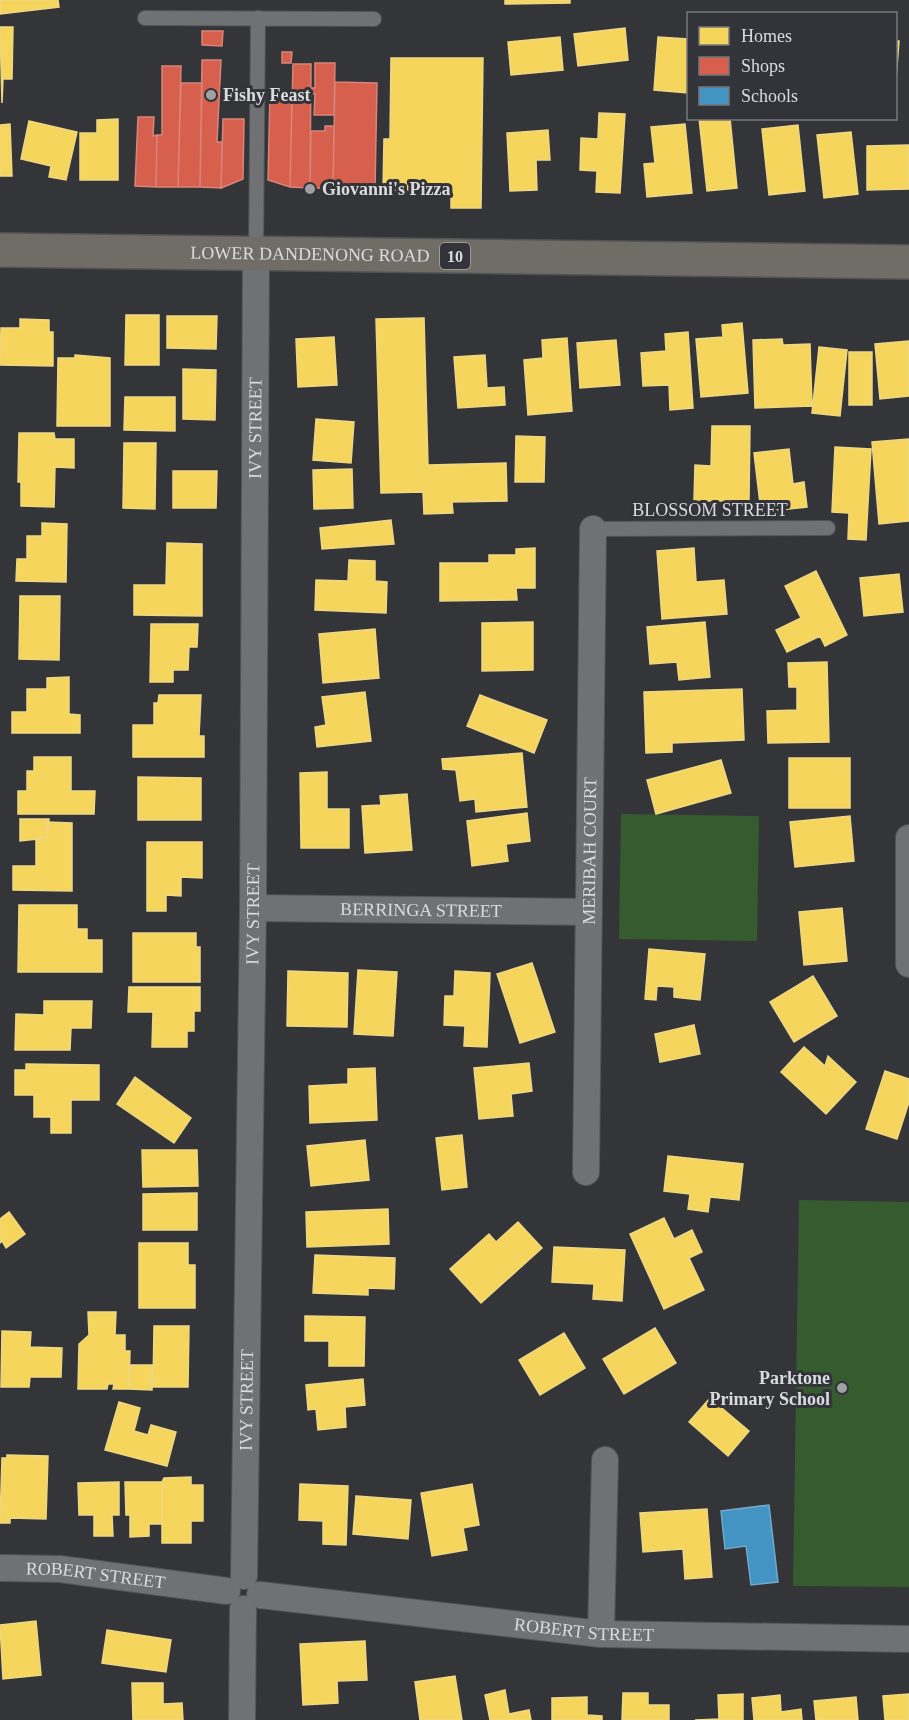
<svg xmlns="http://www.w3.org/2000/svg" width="909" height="1720" font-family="'Times New Roman',serif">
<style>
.green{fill:#365b2f}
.homes{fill:#f6d55c;stroke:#eed783;stroke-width:1.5}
.shops{fill:#d6604d;stroke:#d78578;stroke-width:1.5}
.schools{fill:#4393c3;stroke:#70a9cb;stroke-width:1.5}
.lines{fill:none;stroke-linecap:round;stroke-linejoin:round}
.lane-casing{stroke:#525355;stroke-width:16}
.street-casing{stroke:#525355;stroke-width:28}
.highway-casing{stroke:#525355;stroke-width:36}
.lane{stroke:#707174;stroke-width:14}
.street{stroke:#707174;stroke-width:26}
.highway{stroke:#706c66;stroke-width:33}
.poi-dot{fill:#a0a1a4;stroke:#333439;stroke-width:2}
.labels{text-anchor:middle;stroke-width:6;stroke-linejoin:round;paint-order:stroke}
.shield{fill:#333439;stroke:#a8a9ac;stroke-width:1.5}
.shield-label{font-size:16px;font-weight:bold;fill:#dadbde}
.poi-label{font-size:18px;font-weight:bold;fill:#dadbde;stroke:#333439;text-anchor:start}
.street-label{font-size:18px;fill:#dadbde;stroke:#333439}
</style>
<rect width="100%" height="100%" fill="#343538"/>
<!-- green -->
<path class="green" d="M621,814l138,2 -2,125 -138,-2z
M799,1200l110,2v385l-116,-1z"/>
<!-- homes -->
<path class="homes" d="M0,0h58l1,7 -59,7z
M505,0h65v3l-65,1z
M0,27h13l-1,52h-9l-1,24z
M625,28l3,32 -50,6 -4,-32z
M560,37l3,33 -52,5 -3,-33z
M658,37l30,2v54l-34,-3z
M896,41h3l-3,39z
M391,58h92l-2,150h-30v-18h-68l1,-51h6z
M599,113l26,1 -5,79 -24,-1 1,-21 -17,-1 1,-32 17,1z
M699,118h31l7,70 -30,3z
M118,119v61h-38v-47h17v-13z
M29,121l48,11 -11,48 -17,-3 2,-11 -30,-7z
M10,124l2,52h-12v-51z
M685,124l7,69 -45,4 -3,-33 11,-1 -4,-36z
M798,125l7,66 -36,4 -7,-66z
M548,130l2,30h-14l1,30 -27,1 -3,-58z
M851,132l7,62 -34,4 -7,-63z
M909,145v44l-42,1v-44z
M126,315h33v50h-34z
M167,316h50l-1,33 -49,-1z
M424,318l4,147 78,-2 1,38 -55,1 1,11 -29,1 -1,-22 -42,1 -5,-174z
M20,319l29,1v12h4v34l-53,-1 1,-37h19z
M742,323l6,70 -47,4 -5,-58 27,-2 -1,-12z
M688,332l5,76 -23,2 -1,-25 -26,1 -2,-33 25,-2 -1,-17z
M334,337l3,48 -39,2 -2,-48z
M567,338l5,73 -44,4 -4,-55 19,-2 -1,-18z
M782,339l1,6 27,-1 2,62 -57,2 -2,-68z
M616,340l4,45 -40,3 -3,-45z
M909,341v55l-29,3 -5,-55z
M819,347l28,3 -7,66 -28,-3z
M849,352h23v53h-23z
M75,355l35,3v68h-53l1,-68h17z
M485,355l2,33 17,-1 1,18 -47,3 -4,-51z
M183,369l33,1 -1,50 -32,-1z
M125,397h50v34l-51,-1z
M316,419l38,3 -3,41 -38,-3z
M712,426h38l-1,75h-55l1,-36 16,1z
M19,433h35l1,6h19v29l-19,-1 -1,40 -33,-1v-24h-3z
M516,436l29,1 -1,45h-29z
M909,439v82l-30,3 -7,-82z
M124,443h32l-1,66 -32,-1z
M835,447l36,2 -5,91 -18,-1 1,-26 -17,-1z
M789,449l4,35 11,-2 3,25 -46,5 -7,-59z
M352,469l1,39 -39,1 -1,-39z
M173,471h44l-1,37h-43z
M391,520l3,24 -72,5 -2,-21z
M42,523l25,1 -1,58 -50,-1 1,-22h10v-23h15z
M167,543l35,1v72l-68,-1v-30h32z
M535,548v40h-19l1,12 -77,1v-38h49v-8h27v-6z
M694,548l2,34 28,-2 3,34 -65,5 -5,-68z
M349,560l26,1v20l12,1 -1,31 -71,-3 1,-30 32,1z
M816,571l31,64 -22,11 -5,-10 -33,16 -11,-22 25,-12 -16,-32z
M899,574l4,38 -39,4 -4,-38z
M20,596h40l-1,64 -40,-1z
M533,622v48l-51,1v-48z
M705,622l5,55 -31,3 -2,-18 -27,2 -3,-37z
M151,624h47l-1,23h-8l-1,23h-15v12h-23z
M375,629l4,49 -56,5 -4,-49z
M827,662l2,80 -61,1 -1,-32 30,-1v-23h-8l-1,-24z
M69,677v37l11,1v18h-68v-21h15v-23h20v-11z
M742,689l2,51 -72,3v9l-26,1 -2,-61z
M365,692l6,49 -54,6 -2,-20 11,-2 -4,-28z
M159,695h42l-2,41h5v21h-71v-32h21v-22h4z
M480,695l67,25 -13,33 -67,-27z
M522,753l5,54 -51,5 -1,-13 -15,2 -4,-31 -13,-1 -1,-10z
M34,757h37v34h24l-1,23h-76v-23h9v-20h7z
M789,758h61v50h-61z
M721,760l10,33 -75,21 -9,-34z
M327,772v37h22v39h-48l-1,-75z
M138,777l63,1v42h-63z
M407,794l5,56 -47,3 -3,-47 19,-1 -1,-9z
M527,813l3,28 -24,3 2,17 -36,5 -5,-45z
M850,816l4,45 -59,6 -5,-45z
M20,819h29l-2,19 -27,3z
M47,822l25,1v68l-59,-1v-24h23v-28h11z
M147,842h55v36l-21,-1v19l-15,-1v16h-19z
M19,905h58v24h10v11h15v32h-84z
M842,908l5,53 -43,4 -5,-53z
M133,933h63v14h4v35h-67z
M649,949l56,5 -5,46 -26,-3v-10l-17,-1 -1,14 -11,-1z
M532,963l23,69 -35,11 -23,-69z
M358,970l39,2 -4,64 -39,-2z
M288,971l60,2 -1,54 -60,-1z
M455,971l35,2 -3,74 -23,-1 1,-20 -21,-1 1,-29h9z
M813,976l24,40 -43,26 -24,-40z
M129,987h71v24h-6v20h-7v16h-35l1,-35h-25z
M44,1001h48l-1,27h-20l-1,22h-55l1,-36 28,1z
M694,1025l6,29 -40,8 -5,-28z
M804,1047l21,19 3,-10 28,26 -30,32 -45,-42z
M529,1063l3,28 -21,3 2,22 -34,3 -5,-51z
M26,1064l73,1v35h-28v33h-20v-16h-17v-22h-19v-25h11z
M375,1068l2,52 -67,3 -1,-37 39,-2v-15z
M885,1071l24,8v23l-12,37 -31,-10z
M135,1077l56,41 -17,25 -57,-39z
M462,1135l5,52 -25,3 -6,-52z
M365,1140l4,40 -58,6 -4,-40z
M142,1150h55l1,36 -55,1z
M668,1156l75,8 -4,36 -29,-3 -2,15 -20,-3 2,-15 -26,-3z
M197,1193v37h-54v-36z
M388,1209l1,35 -82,3 -1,-35z
M9,1212l16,22 -19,14 -4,-7 -2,2v-24z
M664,1218l10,21 18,-9 10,22 -13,6 15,32 -40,19 -34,-75z
M518,1222l24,26 -61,55 -31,-34 39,-35 7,8z
M139,1243h49v22h7v43h-56z
M554,1247l71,3 -3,51 -29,-2 1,-15 -42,-2z
M315,1255l80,3 -1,31 -26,-1v7l-55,-2z
M88,1312h28l-1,23h10v16h5l-1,38h-16l1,-5h-6l-1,5h-29l1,-45 10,-9z
M305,1316l60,1 -1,49h-35v-25h-24z
M154,1326h35l-1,61h-35z
M655,1328l21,35 -52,31 -21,-35z
M2,1331l29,1 -1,15 32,1 -1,29h-31l-1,10h-28z
M564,1333l21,35 -45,27 -21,-35z
M129,1365h23v25l-23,-1z
M363,1379l2,26 -20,2 1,20 -28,3 -2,-21 -8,1 -2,-25z
M710,1398l39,33 -21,25 -39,-34z
M119,1402l21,6 -6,23 14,4 3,-10 25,7 -9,34 -62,-16z
M7,1455l41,1 -2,63 -36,-1v5h-10l2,-65h5z
M191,1477v8h12v36h-12v22h-29v-61l2,-4z
M119,1482v33h-7l1,21h-19v-21h-15l-1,-32z
M125,1482h37v42h-13v12l-19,1v-22h-4z
M300,1484l48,2 -2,59 -23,-1v-23l-24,-1z
M472,1484l7,41 -16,3 4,22 -35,6 -11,-63z
M356,1496l55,4 -3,39 -55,-5z
M707,1509l5,68 -27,2 -2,-30 -40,3 -3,-39z
M36,1621l5,54 -38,4 -3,-54z
M107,1630l64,10 -5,32 -64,-9z
M365,1641l2,39 -30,1 1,22 -35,2 -3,-61z
M455,1676l7,44h-42l-5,-38z
M132,1683h31v21l19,-1 1,17h-50z
M505,1690l4,24 20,-4 2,10h-41l-5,-25z
M623,1693h25v12h21v15h-47z
M743,1694v26h-48l24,-1 -1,-24z
M909,1694v26h-24l-2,-24z
M780,1695l1,17 20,-3 1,11h-48l-2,-22z
M587,1697v18l15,1v4h-50v-22z
M856,1697l2,23h-42l-2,-19z"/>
<!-- shops -->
<path class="shops" d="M202,31h21l-1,15 -20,-1z
M282,52h10l-1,11h-9z
M202,60h19l-4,82h5l-1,46 -21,-1z
M315,63h20l-1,52h-20l1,-21h-3v-6h3z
M293,64h18l-1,124 -20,-1z
M162,66h19l-3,121h-22l1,-52h5z
M335,82l42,1 -2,107 -42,-1z
M181,83h21l-2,104h-22z
M270,91l22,1 -2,95 -22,-7z
M138,117h16l-1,19 4,-1 -1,52 -21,-1z
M223,119h21l-1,60 -22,9z
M325,126h9l-1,62h-23l1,-57h14z"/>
<!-- schools -->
<path class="schools" d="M769,1505l9,77 -27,3 -5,-39 -21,3 -4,-38z"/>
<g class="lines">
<defs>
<path id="lane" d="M145,18l229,1
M256,253l2,-235
M593,529l235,-1"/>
<g id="street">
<path d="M909,838v126"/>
<path id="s1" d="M253,908l336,4"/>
<path id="s2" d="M586,1172l7,-643"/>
<path id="s3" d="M0,1568l60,1 167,22"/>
<path id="s4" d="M244,1576l9,-668 3,-655"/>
<path id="s5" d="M260,1595l341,39 308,5"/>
<path d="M601,1634l4,-174"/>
<path d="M242,1720l1,-111"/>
</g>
<g id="highway">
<path id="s6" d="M0,250l909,12"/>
</g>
</defs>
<!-- lane casing -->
<use href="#lane" class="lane-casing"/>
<!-- street casing -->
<use href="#street" class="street-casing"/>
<!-- highway casing -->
<use href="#highway" class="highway-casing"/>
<!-- lane -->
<use href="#lane" class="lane"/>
<!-- street -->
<use href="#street" class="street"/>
<!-- highway -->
<use href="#highway" class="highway"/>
</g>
<!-- markers -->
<g class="poi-dot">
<circle cx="211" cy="95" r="6"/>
<circle cx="310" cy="189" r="6"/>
<circle cx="842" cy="1388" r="6"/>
</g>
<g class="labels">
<!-- shield labels -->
<rect class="shield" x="440" y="243" width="30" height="26" rx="4.5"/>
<g class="shield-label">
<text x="455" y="262">10</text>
</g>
<!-- poi labels -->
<g class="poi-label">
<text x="223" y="101">Fishy Feast</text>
<text x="322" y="195">Giovanni's Pizza</text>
<text x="830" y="1384" text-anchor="end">Parktone<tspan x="830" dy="21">Primary School</tspan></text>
</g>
<!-- street labels -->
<g class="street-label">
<text dy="6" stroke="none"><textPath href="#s6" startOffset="310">LOWER DANDENONG ROAD</textPath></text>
<text dy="6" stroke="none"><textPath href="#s4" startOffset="1148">IVY STREET</textPath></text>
<text x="710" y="516">BLOSSOM STREET</text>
<text dy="6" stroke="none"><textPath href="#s2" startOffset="321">MERIBAH COURT</textPath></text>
<text dy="6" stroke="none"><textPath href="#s1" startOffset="168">BERRINGA STREET</textPath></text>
<text dy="6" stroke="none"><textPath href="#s4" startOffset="662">IVY STREET</textPath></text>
<text dy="6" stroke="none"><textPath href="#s4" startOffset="176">IVY STREET</textPath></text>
<text dy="6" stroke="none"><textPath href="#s3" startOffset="96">ROBERT STREET</textPath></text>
<text dy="6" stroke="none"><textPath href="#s5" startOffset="326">ROBERT STREET</textPath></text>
</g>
</g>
<!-- legend -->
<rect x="687" y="12" width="210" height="108" fill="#333439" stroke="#76777b" stroke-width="1.5"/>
<rect x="699" y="27" width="30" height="18" fill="#f6d55c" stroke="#76777b" stroke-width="1.5"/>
<text x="741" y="42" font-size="18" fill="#dadbde">Homes</text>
<rect x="699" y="57" width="30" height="18" fill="#d6604d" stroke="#76777b" stroke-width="1.5"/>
<text x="741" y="72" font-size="18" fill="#dadbde">Shops</text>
<rect x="699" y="87" width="30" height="18" fill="#4393c3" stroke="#76777b" stroke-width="1.5"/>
<text x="741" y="102" font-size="18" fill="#dadbde">Schools</text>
</svg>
